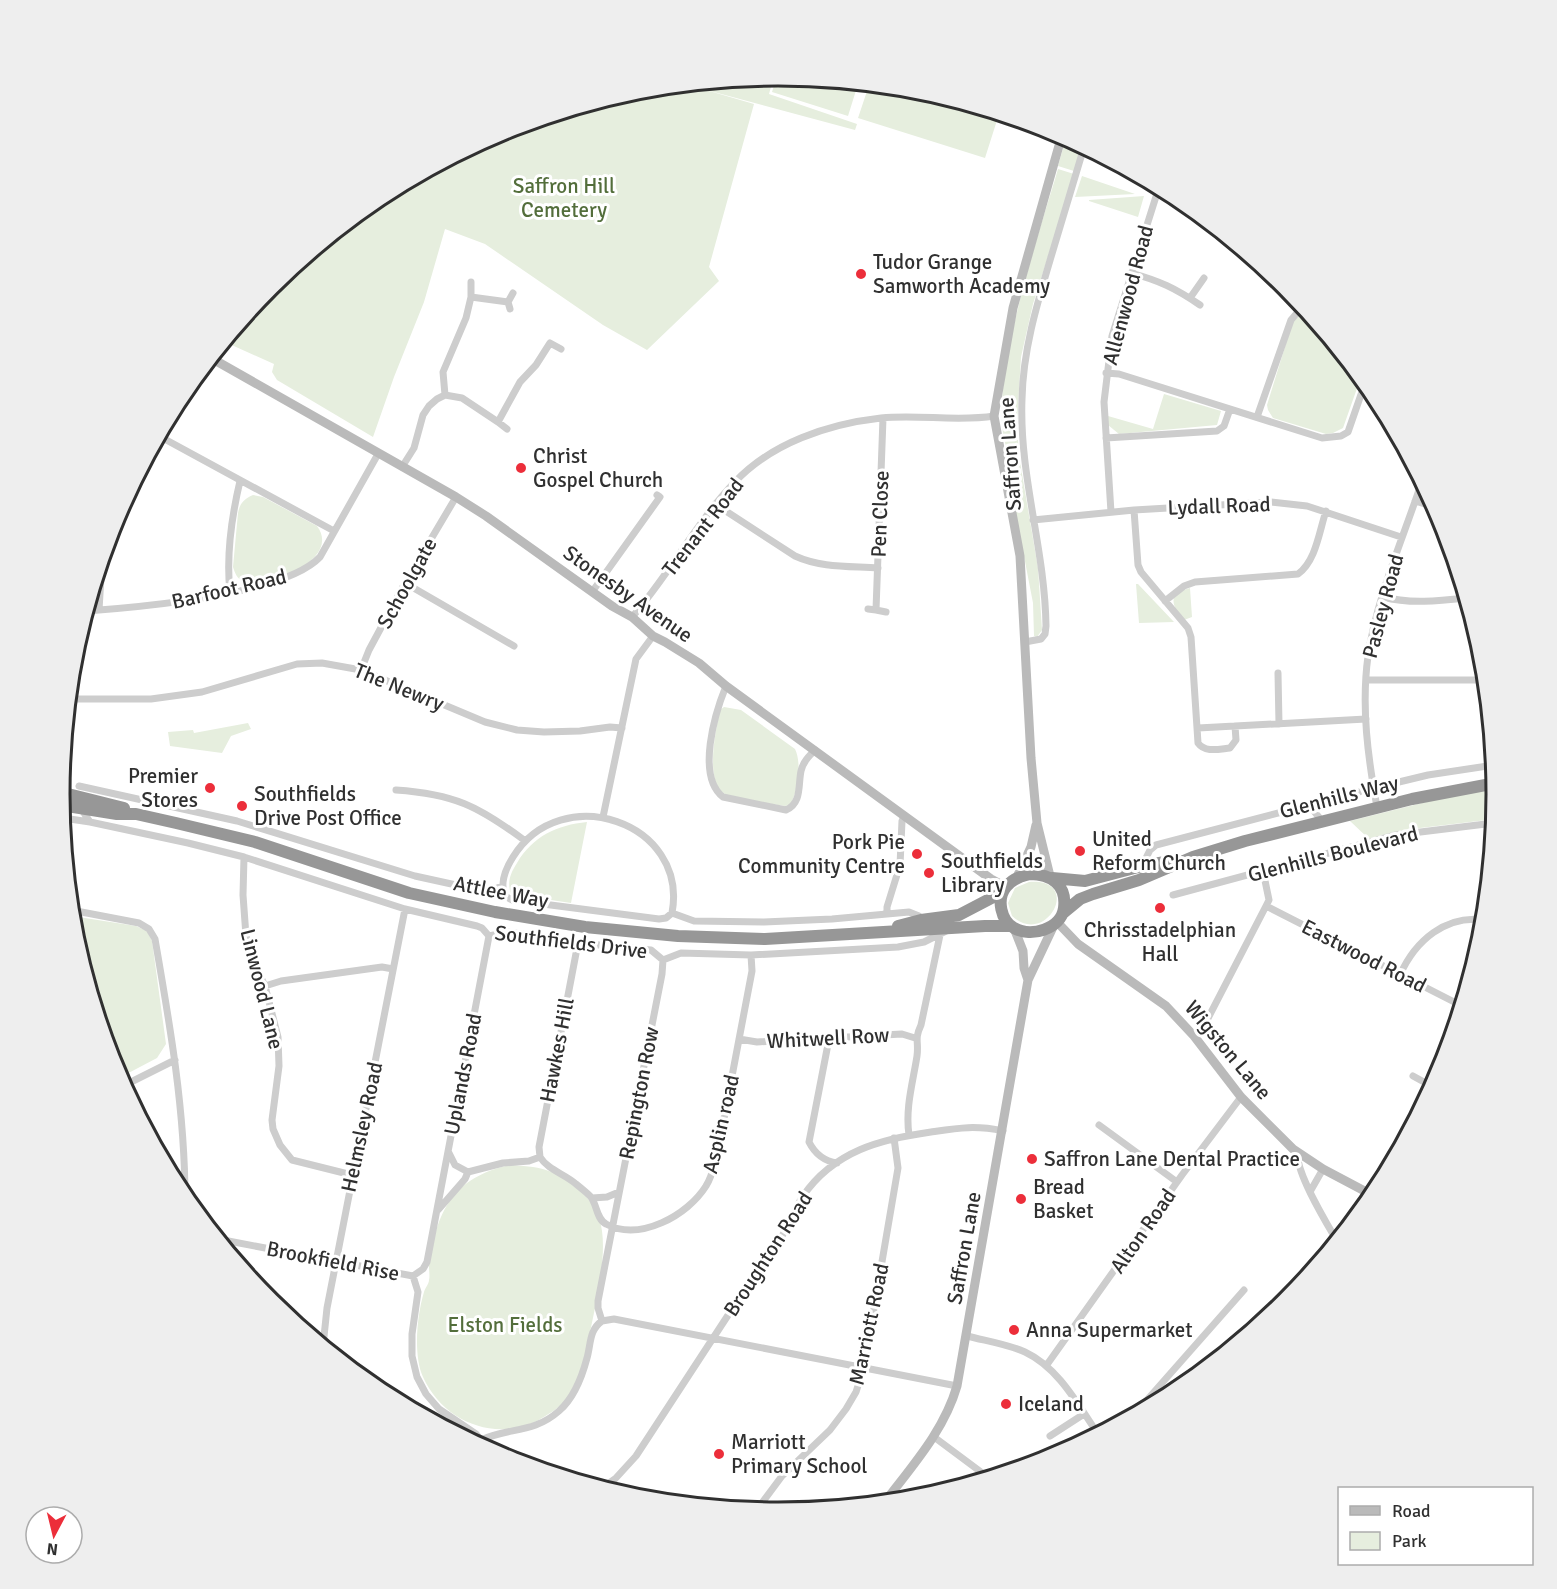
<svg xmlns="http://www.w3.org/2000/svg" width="1557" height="1589" font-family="Signika,sans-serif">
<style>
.green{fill:#e6eede}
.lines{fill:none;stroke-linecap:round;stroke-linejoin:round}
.street{stroke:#cdcdcd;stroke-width:7}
.secondary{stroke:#bababa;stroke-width:9}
.highway{stroke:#979797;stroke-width:12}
.poi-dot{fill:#ec2e3a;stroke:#fff;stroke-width:2}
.labels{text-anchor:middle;stroke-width:6;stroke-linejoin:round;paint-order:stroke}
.park-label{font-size:21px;fill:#536e3b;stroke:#fff}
.poi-label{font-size:21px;fill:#303030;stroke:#fff;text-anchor:start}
.street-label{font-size:21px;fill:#303030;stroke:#fff}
.rim{fill:none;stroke:#303030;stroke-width:3}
</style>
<rect width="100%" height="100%" fill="#fff"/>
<!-- green -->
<path class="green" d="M774,76l-5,18 88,30 -2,6 -156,-42 55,16 -45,163 10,14 -72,69 -44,-25 -118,-81 -40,-15 -21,73 -30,75 -21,60 -96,-57 -5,-8 2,-8 -49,-22 46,-56 109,-89 124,-66 135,-41z
M777,76h2l79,8 -10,32 -76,-24z
M869,85l50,5 80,24 -14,44 -127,-40z
M1066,138l16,8 -8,25 -16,-5z
M1058,169l16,5 -41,130 -12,53 -4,66 2,32 -8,1c-33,-47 31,-231 47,-287z
M1082,176l53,18 -60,3z
M1144,196l-6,21 -49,-16v-1z
M1308,315l53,62 -18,51 -10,5 -7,1 -53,-16 -5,-8 -1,-5 26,-84 5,-4z
M1164,394l57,17 -4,14 -98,9 -11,-9v-9l45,13z
M1020,462l18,106 4,62 -5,7 -3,-1 -1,-33 -27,-140z
M253,495l10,2 54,29c26,35 -54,64 -74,55 -6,-2 -8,-8 -10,-14l5,-54c2,-10 6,-14 15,-18z
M1136,584h2l36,38 -35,1z
M1190,588l2,29 -8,3c-13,-15 -17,-26 6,-32z
M724,707l17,3 54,39c7,14 3,43 -5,56l-5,1c-13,-2 -50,-7 -60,-12 -21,-11 -9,-65 -5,-84z
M248,723l3,6 -20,7 -9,17 -52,-7 -2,-14 25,-2 1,3z
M1496,788l-1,31 -75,9 -51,11 -19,-18 92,-23z
M587,822l-16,81 -60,-9c-4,-12 -1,-20 6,-31 16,-27 40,-38 70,-41z
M1029,882c55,-4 17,66 -17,34l-4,-13 7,-15z
M72,916l64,10 11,5 5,10 14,103 -9,14 -38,20 -4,-9 -41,-135z
M510,1165c12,1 25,1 36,5 26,9 53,32 56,61 5,36 -11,91 -17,127 -5,14 -10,30 -19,42 -8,9 -19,15 -29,21 -44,21 -94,0 -114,-44 -10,-22 -6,-62 1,-85 1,-4 5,-8 5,-12 1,-4 0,-9 0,-14 7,-54 24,-89 81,-101z"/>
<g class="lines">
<!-- street -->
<path class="street" d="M1131,273c29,8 44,15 69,32
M471,297v-15
M1190,298l14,-20
M510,309l-2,-7 5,-9
M1106,373l13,1 203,64 19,-2 7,-4 17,-49
M445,395l-2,-23 23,-54 5,-21 37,5
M1257,417l34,-97 6,-7 10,-1
M498,422l9,7
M159,436l175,95
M1106,438l111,-7 7,-5 6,-17
M402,467l12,-19 9,-33 6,-9 8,-7 8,-4 17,3 36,24 22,-40 16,-17 14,-22 11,6
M1415,501l20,6
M715,504l80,52c26,12 55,10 83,12
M1134,510l4,55 3,7 47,56 3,9 7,106c7,10 21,6 32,5l6,-8 -1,-14
M1111,512l-7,-110 8,-66 47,-149
M1033,520l101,-10 137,-8 36,4 94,31
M405,583l109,63
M230,592c-4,-36 2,-77 10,-111
M592,592l68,-95 -3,-2
M1383,597c26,7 56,4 83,1
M1165,601l19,-15 11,-4 103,-8c18,-13 21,-42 28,-63
M868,609l8,1 7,-192
M99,610l3,-50
M876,610l10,2
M87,611c53,-4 197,-16 233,-54l58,-103
M632,617c37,-42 63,-93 102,-134 37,-40 94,-59 147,-65 37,-4 76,4 113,-2
M1025,642l16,-3 4,-5 1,-8c-1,-77 -27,-150 -24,-227 1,-49 15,-95 29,-142 11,-37 22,-73 33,-110
M361,670l8,-20 36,-67 51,-86
M1278,673l1,51
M1366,680h120
M726,686c-11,27 -30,90 -3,111l63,13c16,-7 12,-25 15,-39 2,-9 8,-15 14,-21
M69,699h82l51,-7 95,-28 25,-1 39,7 124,52 32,8 27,2 36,-1 30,-4 12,1
M1198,728l168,-9
M79,786l158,35 178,55 73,16 14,-6
M1374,788l54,-13 66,-10
M396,790c58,4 82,16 128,50
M1302,806l11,4 9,11
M80,807l10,15 98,21 56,14 161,52 72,17 5,2 7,8 19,-4 70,11 73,7 12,10 18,-7 70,2 147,-8 26,-5 22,-11
M1377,807c-9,-49 -16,-100 -9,-151 9,-60 35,-117 54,-175
M603,817l33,-158 17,-23
M63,818l27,4
M244,857l-1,38 3,41 9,29 10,21 13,51 1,29 -7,54 1,9 7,16 12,15 60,15
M1142,866l8,-16 6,-5 203,-53
M1173,895l223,-60 98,-12
M1266,906l196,100
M71,910l68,13 10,6 6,10c15,86 30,172 30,260
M672,913c17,-91 -111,-134 -159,-56 -7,11 -14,25 -8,39l7,4 147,19 7,-1 6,-5 22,8 70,1 68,-3 77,-7 10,4 2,4
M887,914v-7l13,-42 2,-44 2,-5
M489,936l-62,326 -4,7 -10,7 5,16 -6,42v22l5,21 9,17 13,15 37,25 5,6c28,-13 52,-6 78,-29 15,-13 23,-34 28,-53 4,-14 2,-28 15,-37l-4,-13v-7l64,-327 1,-14
M1400,975c15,-34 46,-61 85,-55
M265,986l16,-5 101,-14 11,2
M1194,1036l10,-10 62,-120 3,-6 -6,-29
M739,1039l18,3 145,-8 13,4
M829,1039l-20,103c6,12 15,19 28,21
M1413,1076l20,11
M123,1086l52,-26
M1099,1125l78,57
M909,1135c-4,-27 4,-53 8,-79 2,-15 -3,-16 4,-31l19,-90
M1298,1152c-4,18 29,72 39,89
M449,1153l6,12 13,7
M540,1157l-1,-10 39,-204
M1311,1190l12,-21
M592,1198l15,-1 12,-5
M438,1210l27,-31 3,-7 35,-9 26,-2 11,-4c8,13 25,17 36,27 5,4 10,8 14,12 7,7 6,23 16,28 34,18 82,-9 100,-38 6,-9 8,-20 11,-31l35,-184 -1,-16
M218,1239l195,37
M602,1321l12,-2 343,67
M967,1336c19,5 40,8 58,16 34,16 53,53 73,82
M323,1346l4,-38 78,-399
M1046,1366l136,-191 59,-78
M1132,1417l112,-127
M1050,1436l34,-22
M934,1437l55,41
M602,1488l13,-9 21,-23 117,-179c11,-13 21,-26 29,-41 8,-13 13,-28 21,-40 31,-45 78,-57 128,-64 27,-4 44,-7 72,-1
M756,1511l26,-35 48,-46 16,-21 10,-17 8,-25 34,-199 -4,-30"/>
<!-- secondary -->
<path class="secondary" d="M211,358l245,139 30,19 126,90 20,11 21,19 12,6 34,21 27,23 265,193 15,8
M1050,876l-13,-53 -6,-65 -11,-202 -26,-140 19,-108 49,-173
M1016,879l15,-32 5,-22
M1057,922l21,22 88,62 28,30 47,61 52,52 30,20 51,27
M1014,928l9,23 1,17 4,12
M884,1503c28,-37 60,-72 73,-117l71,-406 26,-55"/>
<!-- highway -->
<path class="highway" d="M60,792l64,16
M61,805l56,9h19l40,9 79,19 154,51 86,19 90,15 93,9 87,3 220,-13h26
M1030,874c21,0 37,11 34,34 -3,21 -33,30 -50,20 -13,-7 -18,-29 -8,-41 6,-8 15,-11 24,-13z
M1052,878l33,3 57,-15 29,-5
M1063,913l17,-14 13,-5 46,-14 54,-23 52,-16 167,-42 84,-16
M898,926l23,-6 38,-5 44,-23"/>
</g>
<!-- markers -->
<g class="poi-dot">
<circle cx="861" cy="274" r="6"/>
<circle cx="521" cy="468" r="6"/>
<circle cx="210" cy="788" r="6"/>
<circle cx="242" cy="806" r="6"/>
<circle cx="1080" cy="851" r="6"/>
<circle cx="917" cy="854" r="6"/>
<circle cx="929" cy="873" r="6"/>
<circle cx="1160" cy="908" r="6"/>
<circle cx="1032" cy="1159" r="6"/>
<circle cx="1021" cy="1199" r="6"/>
<circle cx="1014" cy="1330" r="6"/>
<circle cx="1006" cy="1404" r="6"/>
<circle cx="719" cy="1454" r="6"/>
</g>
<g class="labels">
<!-- park labels -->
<g class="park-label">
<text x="564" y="193">Saffron Hill<tspan x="564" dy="24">Cemetery</tspan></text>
<text x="505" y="1332">Elston Fields</text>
</g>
<!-- poi labels -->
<g class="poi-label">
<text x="873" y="269">Tudor Grange<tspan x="873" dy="24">Samworth Academy</tspan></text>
<text x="533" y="463">Christ<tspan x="533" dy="24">Gospel Church</tspan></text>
<text x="198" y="783" text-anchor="end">Premier<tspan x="198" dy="24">Stores</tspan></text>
<text x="254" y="801">Southfields<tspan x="254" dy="24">Drive Post Office</tspan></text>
<text x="1092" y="846">United<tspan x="1092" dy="24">Reform Church</tspan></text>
<text x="905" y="849" text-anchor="end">Pork Pie<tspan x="905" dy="24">Community Centre</tspan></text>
<text x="941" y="868">Southfields<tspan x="941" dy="24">Library</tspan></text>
<text x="1160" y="937" text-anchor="middle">Chrisstadelphian<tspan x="1160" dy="24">Hall</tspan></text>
<text x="1044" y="1166">Saffron Lane Dental Practice</text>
<text x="1033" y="1194">Bread<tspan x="1033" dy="24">Basket</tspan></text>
<text x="1026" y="1337">Anna Supermarket</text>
<text x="1018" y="1411">Iceland</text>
<text x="731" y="1449">Marriott<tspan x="731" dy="24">Primary School</tspan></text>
</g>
<!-- street labels -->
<g class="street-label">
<text transform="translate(1128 295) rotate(-75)" y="7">Allenwood Road</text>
<text transform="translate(1010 454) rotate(-94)" y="7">Saffron Lane</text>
<text transform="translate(1219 506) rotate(-2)" y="7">Lydall Road</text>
<text transform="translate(880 514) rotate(-88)" y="7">Pen Close</text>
<text transform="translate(703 527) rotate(-52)" y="7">Trenant Road</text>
<text transform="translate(407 583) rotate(-61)" y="7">Schoolgate</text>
<text transform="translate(229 589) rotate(-13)" y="7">Barfoot Road</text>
<text transform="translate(628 594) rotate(35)" y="7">Stonesby Avenue</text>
<text transform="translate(1383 606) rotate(-75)" y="7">Pasley Road</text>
<text transform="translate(399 687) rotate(22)" y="7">The Newry</text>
<text transform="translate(1339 797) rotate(-14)" y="7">Glenhills Way</text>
<text transform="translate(1333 854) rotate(-14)" y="7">Glenhills Boulevard</text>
<text transform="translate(501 892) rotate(11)" y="7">Attlee Way</text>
<text transform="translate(571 942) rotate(7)" y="7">Southfields Drive</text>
<text transform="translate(1364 956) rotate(27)" y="7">Eastwood Road</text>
<text transform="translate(262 989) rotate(76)" y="7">Linwood Lane</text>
<text transform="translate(828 1038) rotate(-3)" y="7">Whitwell Row</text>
<text transform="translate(557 1050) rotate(-79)" y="7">Hawkes Hill</text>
<text transform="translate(1228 1050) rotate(50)" y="7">Wigston Lane</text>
<text transform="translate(463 1074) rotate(-79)" y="7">Uplands Road</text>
<text transform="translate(639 1093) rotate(-79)" y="7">Repington Row</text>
<text transform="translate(721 1124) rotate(-77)" y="7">Asplin road</text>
<text transform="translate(362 1127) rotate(-78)" y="7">Helmsley Road</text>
<text transform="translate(1143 1231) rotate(-55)" y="7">Alton Road</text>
<text transform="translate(964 1248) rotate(-80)" y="7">Saffron Lane</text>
<text transform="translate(768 1254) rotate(-57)" y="7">Broughton Road</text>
<text transform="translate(333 1261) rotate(11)" y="7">Brookfield Rise</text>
<text transform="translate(869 1324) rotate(-78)" y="7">Marriott Road</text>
</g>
</g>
<!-- crop -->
<path d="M0 0H1557V1589H0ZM70 794a708 708 0 1 1 1416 0a708 708 0 1 1-1416 0Z" fill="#eee" fill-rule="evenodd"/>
<path class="rim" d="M70 794a708 708 0 1 1 1416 0a708 708 0 1 1-1416 0Z"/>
<!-- legend -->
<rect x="1338" y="1487" width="195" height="78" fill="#ffffff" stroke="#acacac" stroke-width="1.5"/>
<rect x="1350" y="1506" width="30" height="9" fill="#bababa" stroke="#acacac" stroke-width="1.5"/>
<text x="1392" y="1517" font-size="18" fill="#303030">Road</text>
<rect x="1350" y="1532" width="30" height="18" fill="#e6eede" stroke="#acacac" stroke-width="1.5"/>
<text x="1392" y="1547" font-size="18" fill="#303030">Park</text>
<!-- north arrow -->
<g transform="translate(54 1535) rotate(187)"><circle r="28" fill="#ffffff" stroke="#acacac" stroke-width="1.5"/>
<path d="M0-4.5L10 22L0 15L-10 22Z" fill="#ec2e3a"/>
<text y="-9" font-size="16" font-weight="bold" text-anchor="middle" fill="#303030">N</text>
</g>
</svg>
